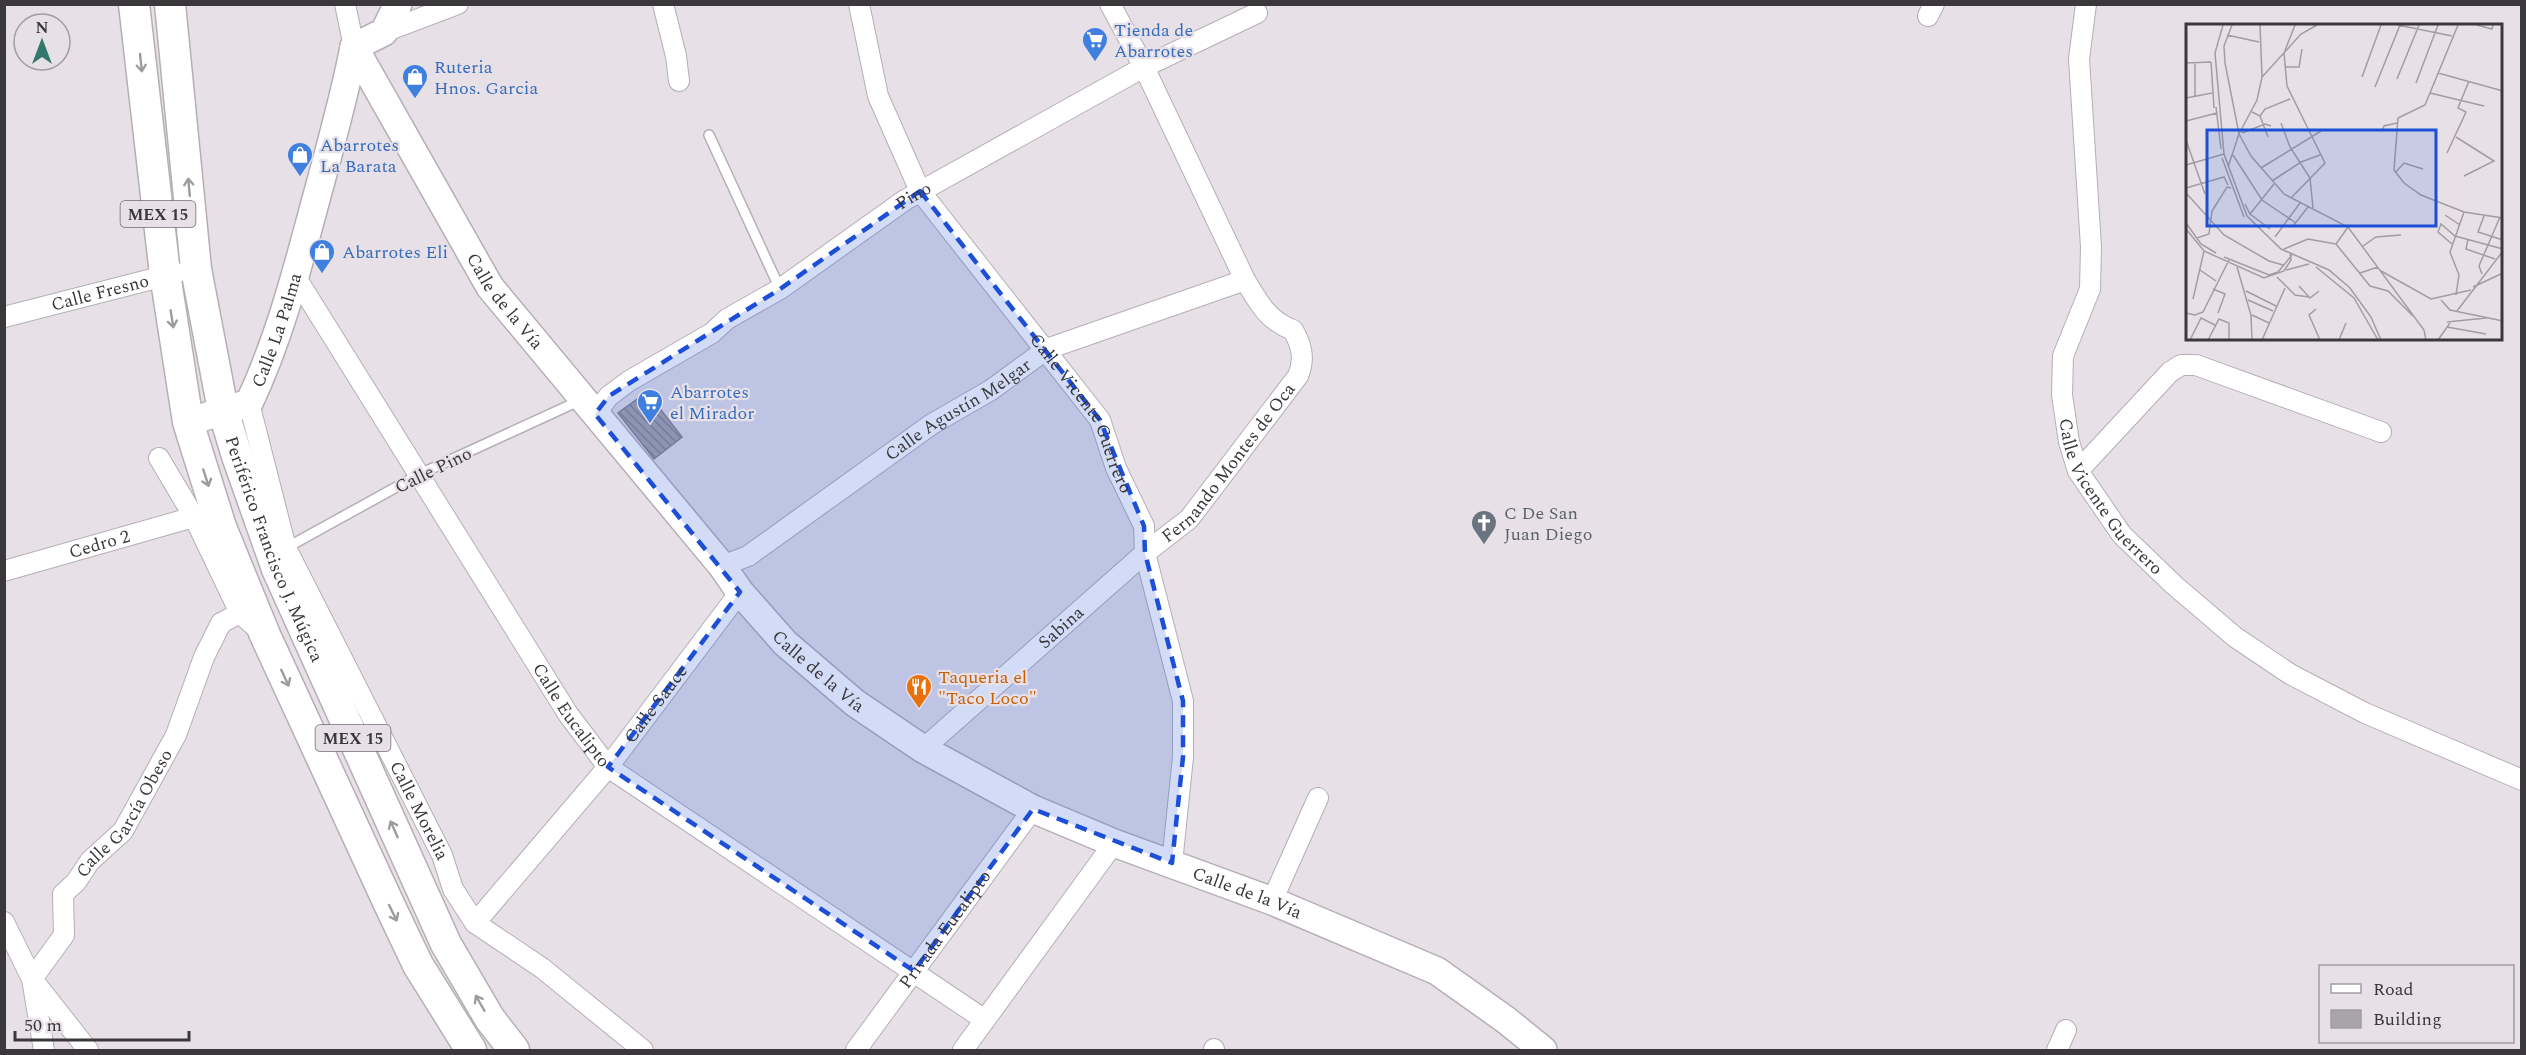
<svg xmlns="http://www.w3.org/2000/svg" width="2526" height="1055" font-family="Spectral,serif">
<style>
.building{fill:url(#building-back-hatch);stroke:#8c868c;stroke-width:1.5}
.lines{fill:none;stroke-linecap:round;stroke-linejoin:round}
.lane-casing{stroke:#b5afb5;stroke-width:12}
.street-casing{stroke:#b5afb5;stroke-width:22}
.secondary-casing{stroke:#b5afb5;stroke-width:30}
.primary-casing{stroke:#b5afb5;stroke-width:33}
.lane{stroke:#fff;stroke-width:9}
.street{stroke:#fff;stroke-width:20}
.secondary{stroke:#fff;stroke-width:27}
.primary{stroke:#fff;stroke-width:30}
.oneway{stroke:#9d9c9d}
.marked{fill:#1d4ed8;fill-opacity:0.2;stroke:#1d4ed8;stroke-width:4.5;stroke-dasharray:12 8;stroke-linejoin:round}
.labels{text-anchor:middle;stroke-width:4.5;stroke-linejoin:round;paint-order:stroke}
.shield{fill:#e7e1e7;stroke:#6f6b6f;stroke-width:1.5}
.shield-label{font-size:16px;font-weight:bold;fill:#3b383b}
.shop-label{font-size:18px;fill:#366cbe;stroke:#e7e1e7;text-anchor:start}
.street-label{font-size:18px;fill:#3b383b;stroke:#e7e1e7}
.worship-label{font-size:18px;fill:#5b616d;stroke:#e7e1e7;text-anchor:start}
.food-label{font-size:18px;fill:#c56008;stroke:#e7e1e7;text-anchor:start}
.inset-road{fill:none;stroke:#a29da2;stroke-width:1.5}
.view{fill:#1d4ed8;fill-opacity:0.15;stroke:#1d4ed8;stroke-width:3}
.inset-edge{fill:none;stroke:#3b383b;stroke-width:3}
</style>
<defs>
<pattern id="building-back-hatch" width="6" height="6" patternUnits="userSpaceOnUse" patternTransform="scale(1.5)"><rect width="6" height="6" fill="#a9a4a9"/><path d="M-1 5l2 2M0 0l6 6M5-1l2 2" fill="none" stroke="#8b878b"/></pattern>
</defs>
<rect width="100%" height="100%" fill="#e7e1e7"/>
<!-- building -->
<path class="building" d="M647,392l35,45 -28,22 -36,-46z"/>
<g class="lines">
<defs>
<path id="lane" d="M709,135l71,154
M286,548l134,-74 161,-74"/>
<g id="street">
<path d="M345,4l9,43"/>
<path d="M663,4l13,52 3,25"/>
<path id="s1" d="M859,4l19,92 42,95 180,229 16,48 28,58 1,27 38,148v56l-11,106"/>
<path id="s2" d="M2086,4l-7,55 12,188 -1,42 -27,67 -1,39 7,47 9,29 44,64 52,50 61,52 55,37 75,39 157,67"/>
<path d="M1928,16l6,-12"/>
<path d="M384,32l74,-28"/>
<path id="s3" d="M295,276l273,438 40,53 377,253"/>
<path id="s4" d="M4,317l172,-44"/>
<path id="s5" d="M249,403l37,145 156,307 11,34 22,34 67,45 101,82"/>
<path id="s6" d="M595,414l14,-18 20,-15 83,-48 15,-14 53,-30 125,-89 239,-133 113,-54"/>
<path d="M159,458l35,59"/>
<path d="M2078,471l92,-99 11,-7h15l185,67"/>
<path id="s7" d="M722,566l26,-10 184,-132 59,-34 56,-41 198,-69"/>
<path id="s8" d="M4,571l190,-54 46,96"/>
<path id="s9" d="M923,749l222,-196 44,-34 109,-143c7,-17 4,-30 -5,-46 -25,-9 -35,-28 -48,-50l-101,-213 -34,-63"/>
<path d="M1272,901l46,-103"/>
<path d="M4,922l28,57 56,71"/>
<path id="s10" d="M475,923l133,-156 132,-175"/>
<path id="s11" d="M44,1050l-12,-71 32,-44 -1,-41 13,-12 14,-21 33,-30 53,-96 28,-78 17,-34 19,-10 20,18"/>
<path id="s12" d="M856,1050l177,-241"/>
<path d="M963,1050l151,-207"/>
<path d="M1214,1050v-1"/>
<path d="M2057,1050l9,-20"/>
</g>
<g id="secondary">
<path id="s13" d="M354,47l136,240 232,279 18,26 45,51 70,60 68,46 110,60 81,34 158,58 165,70 69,49 37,30"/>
<path d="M354,47l30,-15 14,-28"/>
<path id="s14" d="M188,422l61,-19c30,-63 48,-133 66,-200 14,-52 29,-104 39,-156"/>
</g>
<g id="primary">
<path d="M134,4l31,270 23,148 33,105 44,108 124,269 29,61 53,85"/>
<path id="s15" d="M170,4l26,265 27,141 14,46 40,113 169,375 44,75 24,31"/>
</g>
</defs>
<!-- lane casing -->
<use href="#lane" class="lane-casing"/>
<!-- street casing -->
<use href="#street" class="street-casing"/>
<!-- secondary casing -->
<use href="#secondary" class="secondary-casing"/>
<!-- primary casing -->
<use href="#primary" class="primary-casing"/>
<!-- lane -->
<use href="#lane" class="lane"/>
<!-- street -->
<use href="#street" class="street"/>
<!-- secondary -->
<use href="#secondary" class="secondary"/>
<!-- primary -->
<use href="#primary" class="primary"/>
</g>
<!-- one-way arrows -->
<defs><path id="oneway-shaft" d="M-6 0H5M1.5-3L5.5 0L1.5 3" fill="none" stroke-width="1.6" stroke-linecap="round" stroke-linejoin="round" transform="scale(1.5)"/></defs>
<g class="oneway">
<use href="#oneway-shaft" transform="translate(141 63) rotate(84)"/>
<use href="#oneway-shaft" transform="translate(189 187) rotate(-95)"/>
<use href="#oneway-shaft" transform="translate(172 319) rotate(81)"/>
<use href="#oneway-shaft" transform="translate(206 478) rotate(72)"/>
<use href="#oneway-shaft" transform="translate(285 678) rotate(65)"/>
<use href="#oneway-shaft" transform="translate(394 829) rotate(-114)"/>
<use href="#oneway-shaft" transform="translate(393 913) rotate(64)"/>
<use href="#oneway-shaft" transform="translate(480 1003) rotate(-120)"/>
</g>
<!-- marked area -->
<path class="marked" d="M920,191l180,229 44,106 1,27 38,148v56l-11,106 -139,-54 -119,162 -306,-204 132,-175 -145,-178 14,-18 171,-107z"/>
<!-- icons -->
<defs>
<symbol id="supermarket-pin" viewBox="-11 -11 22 30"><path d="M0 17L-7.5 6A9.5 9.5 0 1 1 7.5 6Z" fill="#3f7fe0" stroke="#e7e1e7"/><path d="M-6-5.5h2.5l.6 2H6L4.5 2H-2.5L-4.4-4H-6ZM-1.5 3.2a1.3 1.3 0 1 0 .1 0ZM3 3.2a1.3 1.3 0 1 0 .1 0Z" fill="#fff"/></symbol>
<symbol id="shop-pin" viewBox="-11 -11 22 30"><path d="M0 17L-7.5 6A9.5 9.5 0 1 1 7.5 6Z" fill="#3f7fe0" stroke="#e7e1e7"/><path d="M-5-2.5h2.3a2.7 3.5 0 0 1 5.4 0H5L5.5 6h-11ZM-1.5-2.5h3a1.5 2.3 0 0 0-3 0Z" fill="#fff"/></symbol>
<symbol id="church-pin" viewBox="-11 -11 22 30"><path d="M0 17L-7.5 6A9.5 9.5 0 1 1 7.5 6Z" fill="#6b7280" stroke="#e7e1e7"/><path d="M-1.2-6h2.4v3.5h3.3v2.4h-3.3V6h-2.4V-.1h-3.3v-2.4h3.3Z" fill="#fff"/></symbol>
<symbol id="restaurant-pin" viewBox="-11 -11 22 30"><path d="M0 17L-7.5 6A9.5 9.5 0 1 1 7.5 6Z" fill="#e8710a" stroke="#e7e1e7"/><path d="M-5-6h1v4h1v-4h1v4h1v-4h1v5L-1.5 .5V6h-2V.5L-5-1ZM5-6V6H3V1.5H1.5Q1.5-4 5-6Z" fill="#fff"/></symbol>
</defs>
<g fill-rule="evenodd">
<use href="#supermarket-pin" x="1080" y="25" width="30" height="40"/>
<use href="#shop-pin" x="400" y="62" width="30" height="40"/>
<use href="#shop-pin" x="285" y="140" width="30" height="40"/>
<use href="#shop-pin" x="307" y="237" width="30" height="40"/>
<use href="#supermarket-pin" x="635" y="387" width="30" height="40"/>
<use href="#church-pin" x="1469" y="508" width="30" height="40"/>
<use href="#restaurant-pin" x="904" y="672" width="30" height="40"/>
</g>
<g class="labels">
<!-- shield labels -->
<g class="shield">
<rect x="120.5" y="201" width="75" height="26" rx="4.5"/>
<rect x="315.5" y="725" width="75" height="26" rx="4.5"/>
</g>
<g class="shield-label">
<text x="158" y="220">MEX 15</text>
<text x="353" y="744">MEX 15</text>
</g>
<!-- shop labels -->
<g class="shop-label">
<text x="1114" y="36">Tienda de<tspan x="1114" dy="21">Abarrotes</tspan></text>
<text x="434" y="73">Ruteria<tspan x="434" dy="21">Hnos. Garcia</tspan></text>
<text x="320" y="151">Abarrotes<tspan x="320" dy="21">La Barata</tspan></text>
<text x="342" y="258">Abarrotes Eli</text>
<text x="670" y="398">Abarrotes<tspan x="670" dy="21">el Mirador</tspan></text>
</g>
<!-- street labels -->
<g class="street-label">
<text dy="6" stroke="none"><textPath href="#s6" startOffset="388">Pino</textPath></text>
<text dy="6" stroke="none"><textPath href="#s4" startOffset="99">Calle Fresno</textPath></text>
<text dy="6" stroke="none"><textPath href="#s13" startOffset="296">Calle de la Vía</textPath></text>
<text dy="6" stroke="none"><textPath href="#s14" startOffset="142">Calle La Palma</textPath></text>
<text dy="6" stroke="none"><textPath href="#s7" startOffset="284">Calle Agustín Melgar</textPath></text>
<text dy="6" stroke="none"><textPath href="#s1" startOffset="474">Calle Vicente Guerrero</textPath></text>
<text dy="6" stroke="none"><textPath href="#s9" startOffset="420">Fernando Montes de Oca</textPath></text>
<text transform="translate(433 470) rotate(-26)" y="6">Calle Pino</text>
<text dy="6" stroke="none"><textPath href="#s2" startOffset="513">Calle Vicente Guerrero</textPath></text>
<text dy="6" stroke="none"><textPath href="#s8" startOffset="99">Cedro 2</textPath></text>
<text dy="6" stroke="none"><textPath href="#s15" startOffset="558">Periférico Francisco J. Múgica</textPath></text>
<text dy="6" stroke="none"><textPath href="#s9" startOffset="184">Sabina</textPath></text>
<text dy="6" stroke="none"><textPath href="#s13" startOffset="782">Calle de la Vía</textPath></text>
<text dy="6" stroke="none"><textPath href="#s10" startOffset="284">Calle Sauce</textPath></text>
<text dy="6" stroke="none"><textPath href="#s3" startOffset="519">Calle Eucalipto</textPath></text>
<text dy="6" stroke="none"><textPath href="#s5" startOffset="444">Calle Morelia</textPath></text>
<text dy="6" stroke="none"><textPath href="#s11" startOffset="270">Calle García Obeso</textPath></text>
<text dy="6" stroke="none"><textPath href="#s13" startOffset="1268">Calle de la Vía</textPath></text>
<text dy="6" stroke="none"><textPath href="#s12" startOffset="150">Privada Eucalipto</textPath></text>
</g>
<!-- worship labels -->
<g class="worship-label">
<text x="1504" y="519">C De San<tspan x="1504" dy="21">Juan Diego</tspan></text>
</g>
<!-- food labels -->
<g class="food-label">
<text x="938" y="683">Taqueria el<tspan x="938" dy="21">"Taco Loco"</tspan></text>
</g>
</g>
<!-- overview -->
<g transform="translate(2186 24)">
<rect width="316" height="316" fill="#e7e1e7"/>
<path class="inset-road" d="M37,1l-8,28 9,101 23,62 34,33 48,21 21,18 21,29 10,23M46,1l-8,21 1,17 14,71 12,22 33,38 64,33 76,103 2,10M74,1l2,52M212,1l54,11M272,1l-33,80 -27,13 -4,52 10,13 17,12 43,17 39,6M291,1l15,4 1,-4M41,11l32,7M25,38l3,46M0,39l25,-1M99,43h14l3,-18M252,49l65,18M176,53l19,-52M211,55l22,-54M230,59l22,-58M189,63l25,-62M244,69l54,13M9,73v-34M0,74l26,-5M30,83l5,42M66,88l8,4 8,21M74,92l5,-7 25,-10M0,97l31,-8M95,99l9,24 20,31 3,30M196,107l2,-5 13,-3M56,109l23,-9 6,2M270,113l38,24 -30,15M0,116l19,54M261,129l19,-41 -8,-4 11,-27M47,131l29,45 34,23M36,134l22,59M0,141l38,-11M42,143l11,-33 18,-34 5,-23 39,-43 16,-9M75,144l60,-37M209,149l9,-10 19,6M86,157l29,-19 19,-7M0,164l38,-11 4,8M0,169l38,42 45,26 14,4M105,174l34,-35 -38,-77 -3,-33 11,-28M59,180l5,10 20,15M64,190l24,-30M259,191l15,10M298,192l-6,16 25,8M0,199l15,21 15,9M107,202l15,-19M0,205l18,22 60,27 20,-7 7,-11 -1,-8M89,213l25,-34M11,214l12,-4 3,-23 15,-24 4,1M282,215l-2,10 29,10M150,220l34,42 18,5 25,25M150,220l12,-17M266,220l-14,-12 3,-8 14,12 48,13M177,222l13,-9 25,-2M98,225l24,-10 28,5M38,233l45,18 9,-3 14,-17M51,243l14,48 1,25M130,243l38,31 24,42M14,246l16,11M100,246l23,-6M195,247l50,28 40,-9M174,249l18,-6M296,250l-3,-8 21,-49M91,253l18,18 14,2M113,262l11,12 9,-7M287,263l30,-14M27,265l12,5 -7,19M60,267l30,15M270,271l3,-20 -9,-23 14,-40M7,275l11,-48M62,276l25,11M255,276l9,10 53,11M130,285l-7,6 11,25M271,287l46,-60M0,289l9,2 8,-3 26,-52M66,291l17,8M261,298l39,-4M261,303l39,7M4,316l11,-22 14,7M22,316l11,-21 10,4v17M76,316l23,-52M153,316l7,-17M252,316l12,-17"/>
<path class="view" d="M21,106h229v96h-229z"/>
<rect width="316" height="316" class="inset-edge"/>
</g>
<!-- border -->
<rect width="2526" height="1055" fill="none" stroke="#3b383b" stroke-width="12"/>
<!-- legend -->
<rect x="2319" y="965" width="195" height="78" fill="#e7e1e7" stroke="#a29da2" stroke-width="1.5"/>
<rect x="2331" y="984" width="30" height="9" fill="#ffffff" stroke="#a29da2" stroke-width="1.5"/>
<text x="2373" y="995" font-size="18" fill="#3b383b">Road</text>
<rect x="2331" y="1010" width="30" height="18" fill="#a9a4a9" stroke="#a29da2" stroke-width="1.5"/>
<text x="2373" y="1025" font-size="18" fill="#3b383b">Building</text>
<!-- north arrow -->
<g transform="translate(42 42)"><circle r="28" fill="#e7e1e7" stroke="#a29da2" stroke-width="1.5"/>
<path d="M0-4.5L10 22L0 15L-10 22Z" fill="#32786d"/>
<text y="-9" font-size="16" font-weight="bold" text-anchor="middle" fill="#3b383b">N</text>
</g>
<!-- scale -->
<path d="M15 1031v9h174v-9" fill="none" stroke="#3b383b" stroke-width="3"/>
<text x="24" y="1031" font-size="18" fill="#3b383b" stroke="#e7e1e7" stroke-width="4.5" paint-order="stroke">50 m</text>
</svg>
